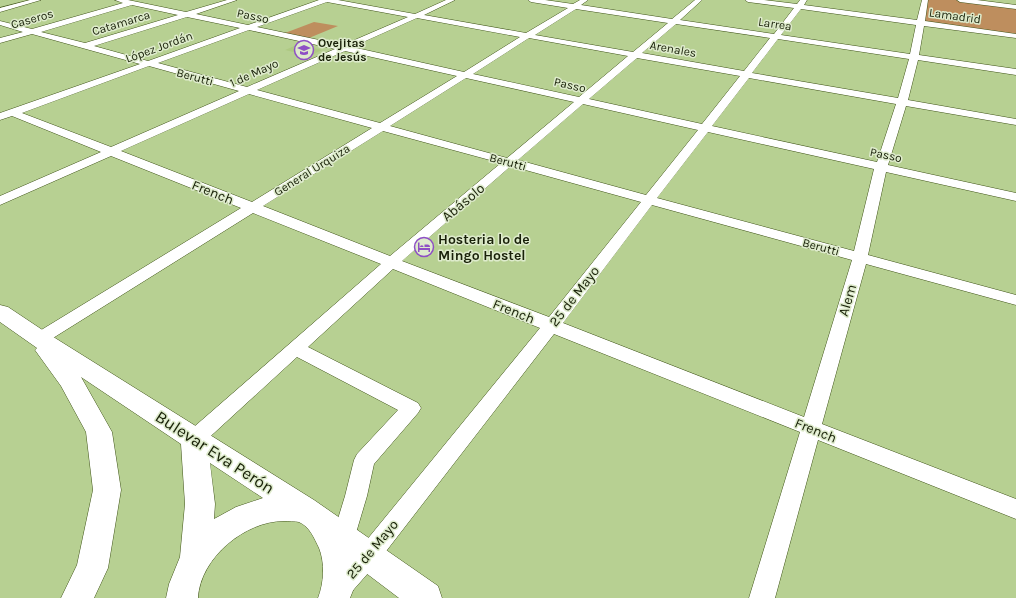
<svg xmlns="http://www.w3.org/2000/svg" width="1016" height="598" font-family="Karla,sans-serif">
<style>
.built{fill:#aec983}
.green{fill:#be8e5e}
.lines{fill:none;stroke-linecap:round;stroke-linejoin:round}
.minor-casing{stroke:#405419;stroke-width:1}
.major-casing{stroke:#405419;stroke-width:1}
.minor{fill:#fff;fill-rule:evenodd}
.major{fill:#fff;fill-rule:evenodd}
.labels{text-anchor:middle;stroke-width:3;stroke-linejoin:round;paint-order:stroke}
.far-street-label{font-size:12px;fill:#182008;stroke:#deebcc}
.far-poi-label{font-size:12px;font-weight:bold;fill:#182008;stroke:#deebcc;text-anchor:start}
.street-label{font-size:14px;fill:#182008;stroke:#deebcc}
.poi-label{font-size:14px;font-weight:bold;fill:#182008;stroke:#deebcc;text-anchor:start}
.near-street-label{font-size:17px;fill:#182008;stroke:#deebcc}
</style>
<rect width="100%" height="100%" fill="#b7d092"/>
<!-- built -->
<path class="built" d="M299,44l16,3 -1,1 8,2 -12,6 -25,-6z"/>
<!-- green -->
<path class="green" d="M925,0h35l56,7v29l-96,-13z
M314,22l24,4 -29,12 -24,-5z"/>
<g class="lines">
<defs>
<path id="minor" d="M30,0h11l-41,12v-4z
M115,0h13l58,12 41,-12h10l-41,14 52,11 71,-25h19l77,14 31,-14h9l-31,15 102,18 42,-25 -37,-6 -3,-2h17l28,4 7,-4h8l-7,5 91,14 23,-19h7l-22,20 94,14 20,-26 -46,-6 -3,-2h19l33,4 3,-4h7l-3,5 113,15 5,-20h6l-3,21 91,13v4l-92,-12 -5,29 97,14v6l-98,-15 -10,40 108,19v6l-110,-19 -18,59 128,28v8l-130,-29 -18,83 148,40v10l-150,-41 -44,160 194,75v20l-198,-79 -43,158h-26l51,-166 -246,-98 -177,229 -29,33 -6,2 -12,-2 -3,-9 3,-9 31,-31 179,-219 -147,-59 -85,78 110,56 3,5 -3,5 -44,51 -7,32 -17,57 -8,3 -8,-3 -4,-8 15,-49 9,-36 3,-6 41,-44 -101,-53 -96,88 -7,2 -7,-2 -3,-6 3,-6 194,-169 -128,-51 -208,130 -6,2 -6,-2 -3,-4 3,-4 208,-127 -130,-52 -111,49v-9l101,-44 -89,-36 -12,4v-7l140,-49 -108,-30 -32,9v-5l23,-6 -23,-7v-4l32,8 91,-26zM327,2l81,15 -65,28 -86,-18zM132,5l46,10 -93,28 -44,-11zM576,9l92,14 -35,29 -98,-17zM801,9l115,16 -6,29 -129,-19zM187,17l53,11 -92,33 -54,-15zM417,18l103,19 -56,35 -112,-25zM676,24l94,14 -26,33 -102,-18zM249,30l86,19 -88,38 -89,-24zM529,38l99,18 -49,41 -106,-23zM778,39l131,20 -11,39 -146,-25zM345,51l112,25 -77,47 -123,-33zM637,58l103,18 -38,48 -113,-25zM149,66l90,25 -128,56 -89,-34zM466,78l108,24 -67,56 -117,-32zM749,78l147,26 -19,58 -165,-36zM249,94l123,34 -120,74 -131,-51zM583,104l115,26 -52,65 -128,-35zM383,131l118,32 -111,93 -127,-50zM708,132l166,37 -20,82 -197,-53zM511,166l130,36 -92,115 -147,-56zM652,205l200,55 -48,157 -241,-94z
M957,0h20l39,5v4l-56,-7z"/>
<path id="major" d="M0,305l8,2 39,26 267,167 124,86 4,12h-43l-45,-34v24l-4,10h-32c6,-15 7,-35 1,-50 -5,-10 -9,-21 -20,-26 -4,-1 -11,-1 -15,-1 -39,0 -84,37 -86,77h-32l3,-14 11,-27 5,-53 -4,-60 -100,-67 31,55 9,58 -13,78 -14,30h-33l16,-33 16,-75 -7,-58 -25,-46 -26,-36 2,-2 -37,-26zM210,463l53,35 -27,9 -22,12 1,-15z"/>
</defs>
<!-- minor casing -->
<use href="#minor" class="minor-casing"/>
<!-- major casing -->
<use href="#major" class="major-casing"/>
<!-- minor -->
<use href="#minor" class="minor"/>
<!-- major -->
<use href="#major" class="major"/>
</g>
<!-- icons -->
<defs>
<symbol id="school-ring" viewBox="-11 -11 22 22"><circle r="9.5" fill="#deebcc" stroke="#8e4fc5" stroke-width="1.5"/><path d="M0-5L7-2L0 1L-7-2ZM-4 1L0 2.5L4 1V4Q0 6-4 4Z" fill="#8e4fc5"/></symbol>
<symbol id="hotel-ring" viewBox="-11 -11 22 22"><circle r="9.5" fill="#deebcc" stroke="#8e4fc5" stroke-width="1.5"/><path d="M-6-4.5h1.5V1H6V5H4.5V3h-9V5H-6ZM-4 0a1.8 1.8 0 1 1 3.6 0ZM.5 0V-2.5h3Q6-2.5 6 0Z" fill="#8e4fc5"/></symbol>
</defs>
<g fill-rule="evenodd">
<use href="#school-ring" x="293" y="39" width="22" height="22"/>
<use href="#hotel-ring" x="413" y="236" width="22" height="22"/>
</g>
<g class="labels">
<!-- far-street labels -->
<g class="far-street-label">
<text transform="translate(253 16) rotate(12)" y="4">Passo</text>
<text transform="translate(955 16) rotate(8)" y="4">Lamadrid</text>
<text transform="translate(32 19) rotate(-16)" y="4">Caseros</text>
<text transform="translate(121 23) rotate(-17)" y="4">Catamarca</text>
<text transform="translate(775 24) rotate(8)" y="4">Larrea</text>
<text transform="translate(159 47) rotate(-20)" y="4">López Jordán</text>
<text transform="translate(673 49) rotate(10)" y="4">Arenales</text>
<text transform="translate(254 73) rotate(-24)" y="4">1 de Mayo</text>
<text transform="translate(195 77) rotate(15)" y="4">Berutti</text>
<text transform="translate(570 85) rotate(13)" y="4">Passo</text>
<text transform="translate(886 155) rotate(12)" y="4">Passo</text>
<text transform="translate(508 162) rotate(15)" y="4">Berutti</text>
<text transform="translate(312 170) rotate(-32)" y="4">General Urquiza</text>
<text transform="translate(821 247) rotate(15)" y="4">Berutti</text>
</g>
<!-- far-poi labels -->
<g class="far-poi-label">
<text x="318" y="47">Ovejitas<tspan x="318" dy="14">de Jesús</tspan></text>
</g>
<!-- street labels -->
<g class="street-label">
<text transform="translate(213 192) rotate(22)" y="5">French</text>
<text transform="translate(463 202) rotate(-40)" y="5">Abásolo</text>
<text transform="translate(574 296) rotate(-52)" y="5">25 de Mayo</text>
<text transform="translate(847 300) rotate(-74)" y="5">Alem</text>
<text transform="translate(514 311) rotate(22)" y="5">French</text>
<text transform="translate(816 430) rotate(22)" y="5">French</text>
<text transform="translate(372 549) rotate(-50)" y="5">25 de Mayo</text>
</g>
<!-- poi labels -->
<g class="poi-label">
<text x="438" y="244">Hosteria lo de<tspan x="438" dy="16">Mingo Hostel</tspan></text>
</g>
<!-- near-street labels -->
<g class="near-street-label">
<text transform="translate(215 452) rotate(33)" y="6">Bulevar Eva Perón</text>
</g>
</g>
</svg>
